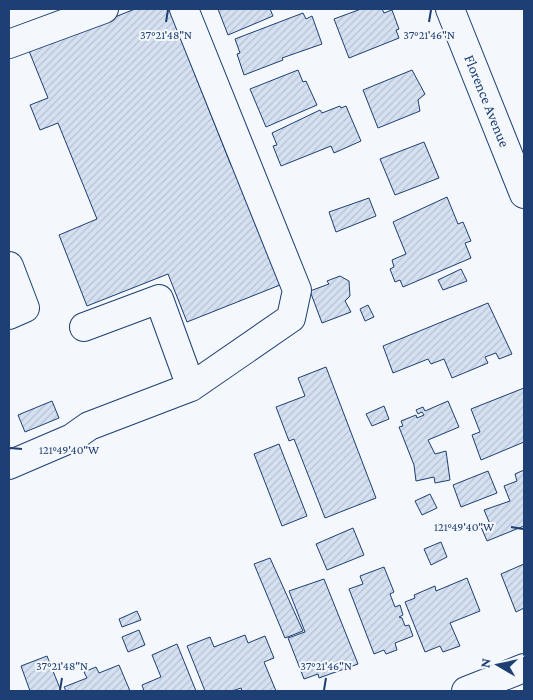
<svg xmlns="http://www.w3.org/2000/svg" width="533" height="700" font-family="'Crimson Pro',serif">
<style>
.building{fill:url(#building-hatch);stroke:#1d3f73}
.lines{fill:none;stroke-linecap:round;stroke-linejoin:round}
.minor-casing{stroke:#1d3f73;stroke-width:30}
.minor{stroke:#f4f7fb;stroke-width:28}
.ticks{fill:none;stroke:#1d3f73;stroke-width:2}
.labels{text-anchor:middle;stroke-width:4;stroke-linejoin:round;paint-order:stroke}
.street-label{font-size:15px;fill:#1d3f73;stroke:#f4f7fb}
.ticks-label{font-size:12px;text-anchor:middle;fill:#1d3f73;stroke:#f4f7fb;stroke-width:4;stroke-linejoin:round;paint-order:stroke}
</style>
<defs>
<pattern id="building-hatch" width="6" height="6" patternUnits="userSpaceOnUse" patternTransform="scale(1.25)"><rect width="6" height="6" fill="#d5e0f0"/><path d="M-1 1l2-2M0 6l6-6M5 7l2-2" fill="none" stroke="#b6c1d1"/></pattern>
</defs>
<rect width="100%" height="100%" fill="#f4f7fb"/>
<!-- building -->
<path class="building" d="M135,9h34l62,156 6,-2 48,120 -98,39 -19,-48 -81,32 -28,-71 38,-16 -39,-96 -18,7 -10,-25 18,-7 -19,-47z
M218,9h52l3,7 -45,19z
M361,9h21l2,4 8,-3 7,19 -3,1 3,8 -50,20 -15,-39z
M303,13l3,6 6,-3 10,28 -40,14 1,2 -39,15 -7,-21 3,-1 -5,-14z
M298,70l5,12 3,-1 11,24 -51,22 -16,-38z
M412,70l13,24 -7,6 2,11 -42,17 -15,-38z
M340,106l1,2 5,-2 15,35 -27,12 -3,-7 -50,20 -8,-20 4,-1 -5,-12 48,-23 2,3z
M424,142l15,36 -44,17 -15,-36z
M447,197l11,27 5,-2 8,19 -6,2 6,15 -68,29 -3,-7 -5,2 -5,-13 4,-2 -2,-7 14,-6 -13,-32z
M369,198l7,18 -40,16 -7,-20z
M461,269l6,12 -24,9 -5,-10z
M340,276l9,5 1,15 -5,5 6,11 -29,11 -12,-32 19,-7 -2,-3z
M488,303l24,51 -13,5 -3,-6 -11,4 3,6 -36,15 -8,-19 -13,5 -3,-5 -35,14 -10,-27z
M368,305l6,12 -9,4 -5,-12z
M326,367l50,131 -51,20 -31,-79 -5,2 -13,-34 29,-11 -7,-18z
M524,388v54l-43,18 -9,-25 8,-3 -9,-23z
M52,401l7,17 -34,14 -7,-17z
M448,401l11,26 -31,13 7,14 11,-3 4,29 -15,3 -1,-6 -18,4 -2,-16 -15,-38 4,-1 -2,-5 15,-6 1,3 7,-3 -2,-3 -4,2 -2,-4 7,-3 2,4z
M384,406l5,13 -17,7 -6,-12z
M279,444l28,72 -25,10 -28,-72z
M524,470v56l-37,15 -6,-14 9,-3 -6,-14 26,-9 -6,-15 13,-5 -2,-7z
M488,471l9,22 -36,14 -8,-22z
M430,494l7,14 -15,7 -7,-14z
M353,528l11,27 -37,15 -11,-26z
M441,542l6,15 -16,8 -7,-16z
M270,558l33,73 -18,7 -31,-74z
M524,564v44l-8,4 -15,-38z
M384,567l10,25 -4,2 5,13 5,-2 3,10 -4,2 3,1 3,8 4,-1 4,11 -18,7 2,7 -11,4 -2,-4 -10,4 -25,-65 14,-5 -3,-8z
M467,578l13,33 -30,12 10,23 -17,6 -3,-6 -15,6 -20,-50 10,-4 -1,-3 21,-9 1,5z
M324,579l34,85 -39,14 -1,-4 -14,5 -16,-41 17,-6 -16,-41z
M137,611l4,9 -19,7 -3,-8z
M139,630l6,15 -17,7 -6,-15z
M245,635l3,8 17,-7 9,22 -10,4 12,29h-34l-1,-3 -9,3h-27l-18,-45 23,-9 4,10z
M177,644l19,47h-52l-2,-6 19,-8 -9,-22z
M47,656l14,35h-31l-9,-25z
M119,665l11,26h-64l-2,-4 23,-9 -3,-6 12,-5 3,6z"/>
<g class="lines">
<defs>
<path id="minor" d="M450,9l74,185
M9,44l95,-35
M9,266l16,42 -16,7
M84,327l75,-28 32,88 100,-69 6,-28 -113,-281
M9,465l63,-27 17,-12 102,-39
M466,691l58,-23"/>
</defs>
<!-- minor casing -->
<use href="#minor" class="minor-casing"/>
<!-- minor -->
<use href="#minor" class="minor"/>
</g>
<!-- ticks -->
<path class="ticks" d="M166,22l2,-12M429,22l2,-12M10,448l12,1M511,527l12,2M60,690l2,-12M324,690l2,-12"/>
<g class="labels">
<!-- street labels -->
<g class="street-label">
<text transform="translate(487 101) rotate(68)" y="5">Florence Avenue</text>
</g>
</g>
<g class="ticks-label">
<text x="166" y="39">37°21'48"N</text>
<text x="429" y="39">37°21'46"N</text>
<text x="69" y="454">121°49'40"W</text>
<text x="464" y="531">121°49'40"W</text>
<text x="62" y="670">37°21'48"N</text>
<text x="326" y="670">37°21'46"N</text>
</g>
<!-- border -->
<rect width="533" height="700" fill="none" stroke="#1d3f73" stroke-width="20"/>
<!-- north arrow -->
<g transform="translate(498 665) rotate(279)" stroke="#f4f7fb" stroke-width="4" paint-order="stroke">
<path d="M0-4L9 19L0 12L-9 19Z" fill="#1d3f73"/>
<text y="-8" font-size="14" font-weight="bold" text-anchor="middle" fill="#1d3f73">N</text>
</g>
</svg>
